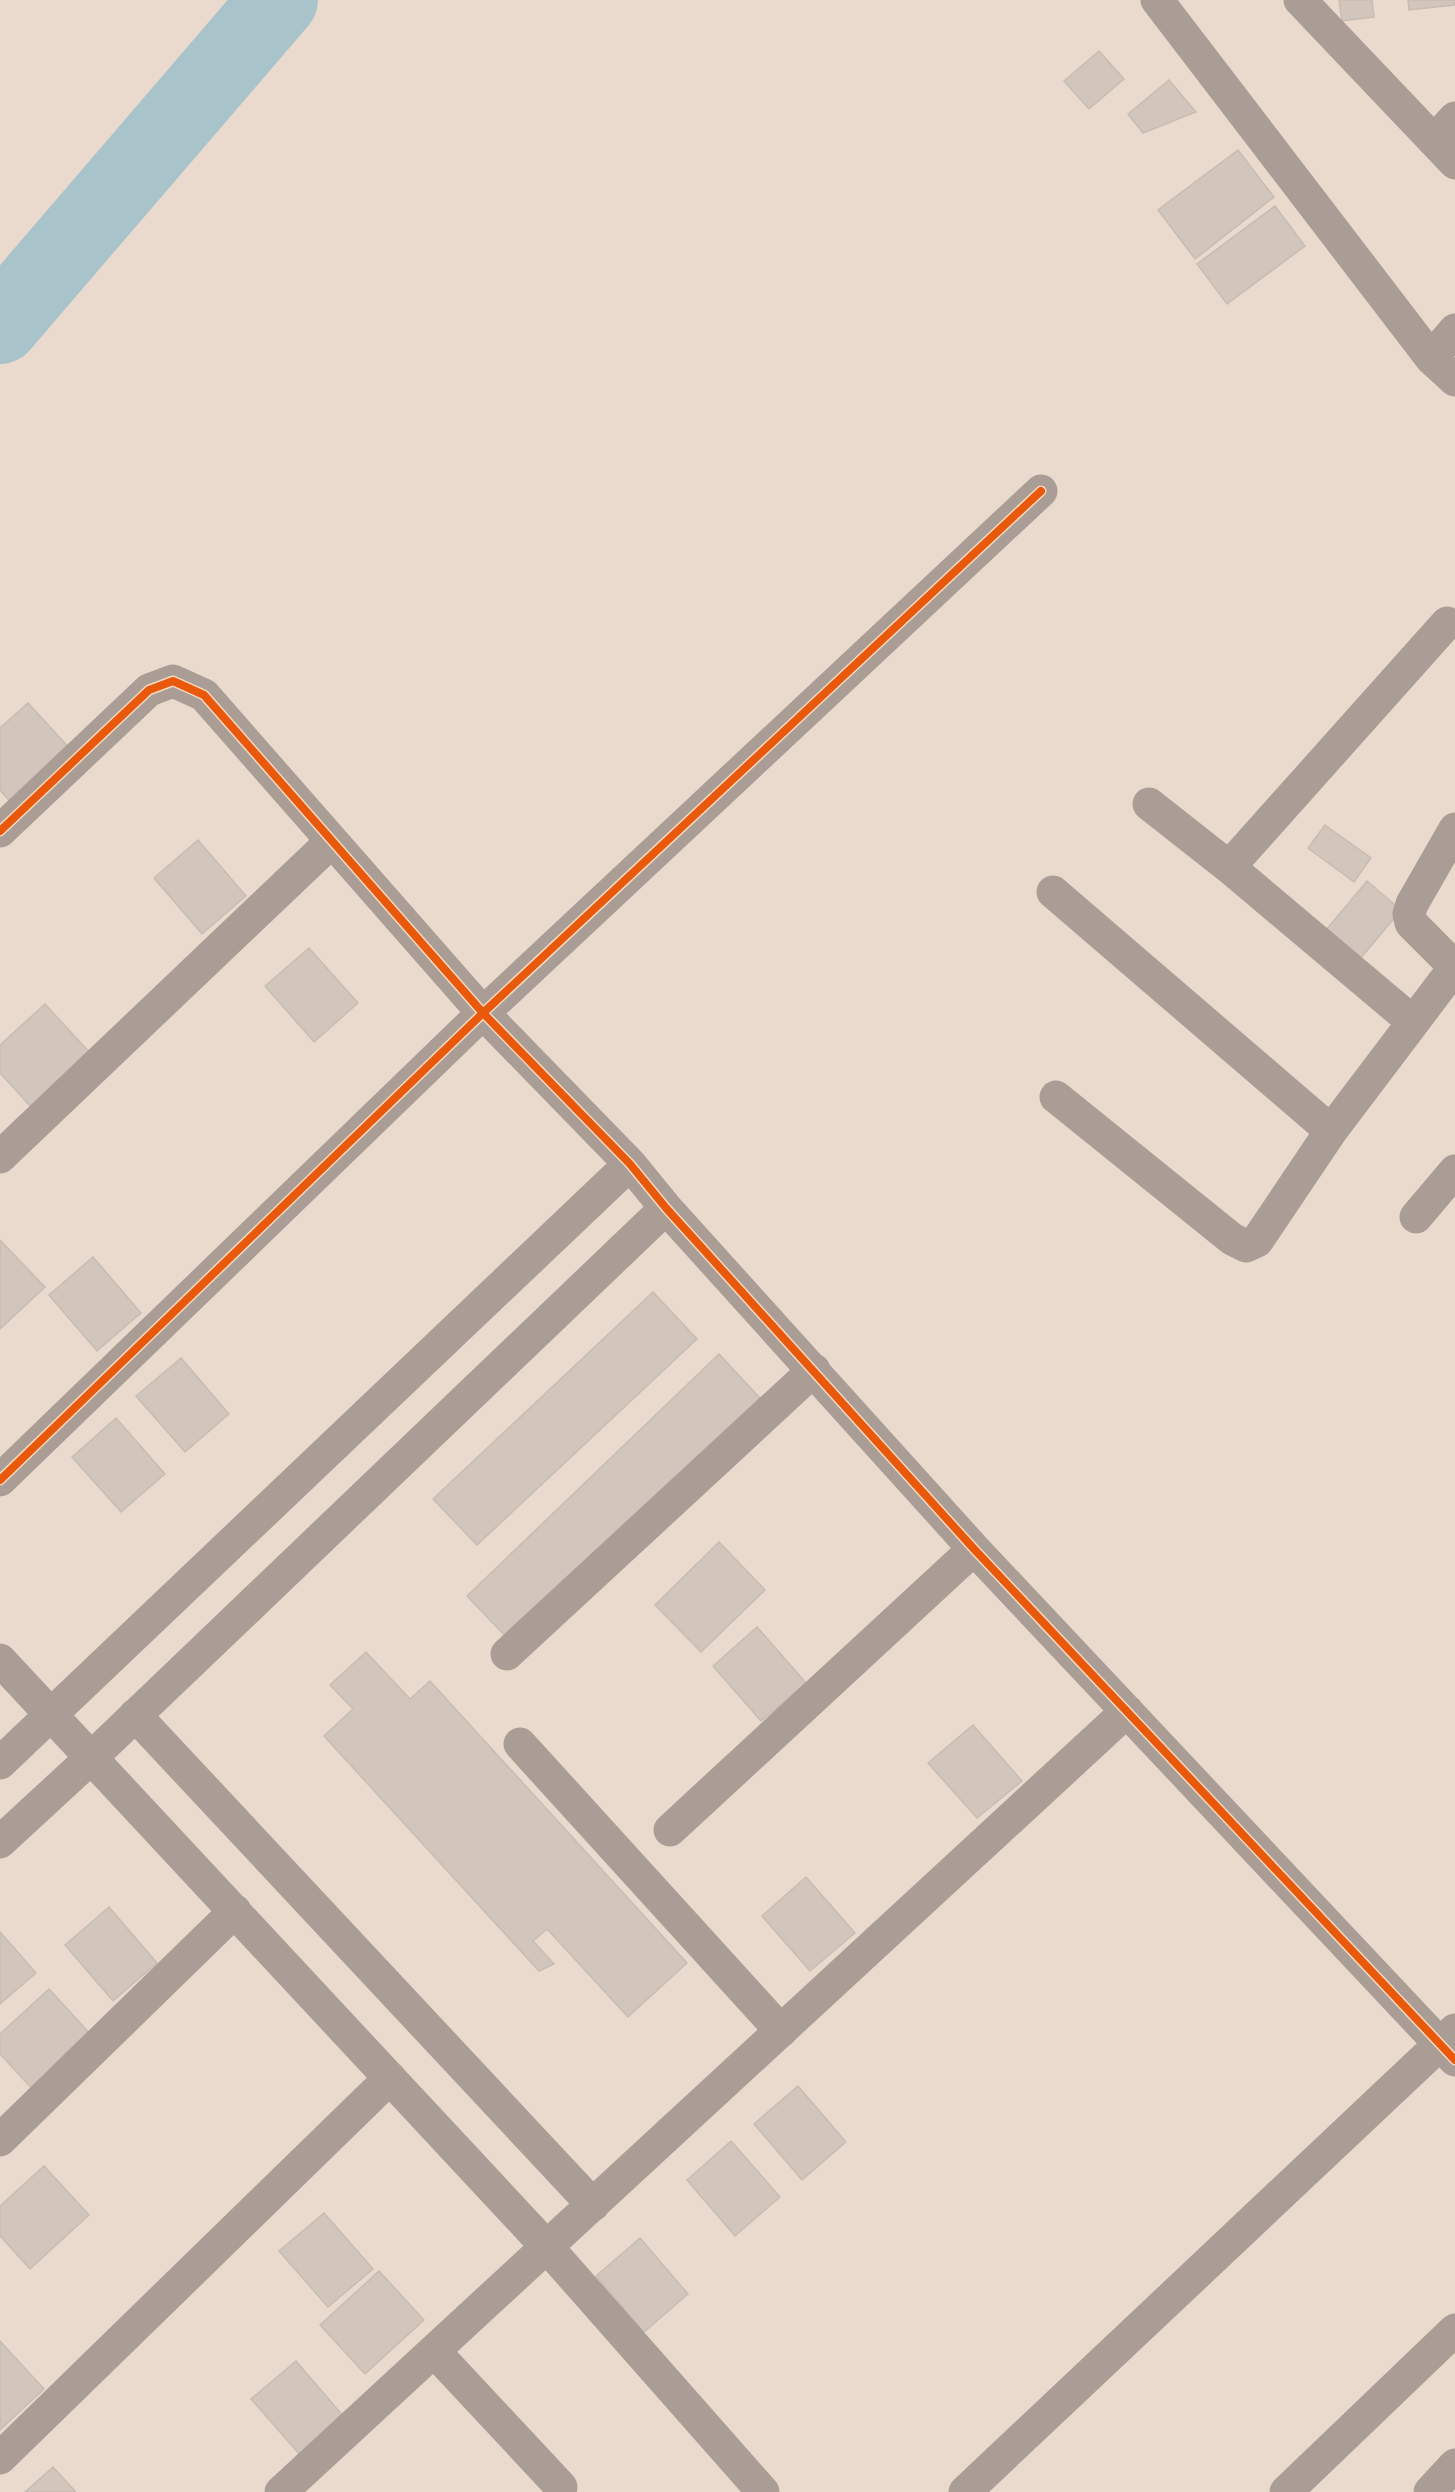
<svg xmlns="http://www.w3.org/2000/svg" width="1455" height="2492" font-family="'Roboto Serif',serif">
<style>
.lines{fill:none;stroke-linecap:round;stroke-linejoin:round}
.river{stroke:#a9c3cb;stroke-width:78}
.building{fill:#d1c5bc;stroke:#c8bcb2;stroke-width:1.5}
.minor{stroke:#a99d95;stroke-width:33}
.cycleway-casing{stroke:#f5d9c3;stroke-width:11}
.cycleway{stroke:#e8590c;stroke-width:8}
</style>
<rect width="100%" height="100%" fill="#eadace"/>
<g class="lines">
<!-- river -->
<path class="river" d="M0,325l279,-325"/>
</g>
<!-- building -->
<path class="building" d="M1339,0h33l2,17 -32,4z
M1408,0h47v5l-46,5z
M1099,51l25,28 -35,30 -25,-28z
M1169,80l27,32 -53,21 -15,-19z
M1238,150l36,47 -79,62 -37,-49z
M1275,206l30,40 -78,58 -30,-40z
M28,703l45,49 -59,54 -14,-16v-62z
M1325,825l46,33 -17,24 -46,-34z
M198,840l48,56 -44,38 -48,-56z
M1367,881l34,29 -41,49 -34,-29z
M309,948l49,55 -44,39 -49,-56z
M45,1004l45,49 -59,54 -31,-34v-28z
M0,1240l45,47 -45,42z
M93,1257l48,56 -44,38 -48,-56z
M653,1292l44,47 -220,206 -44,-46z
M719,1354l41,44 -252,241 -41,-43z
M181,1358l48,56 -44,38 -49,-56z
M116,1418l49,56 -44,38 -49,-55z
M719,1542l46,48 -64,62 -46,-47z
M757,1627l49,56 -45,38 -48,-55z
M366,1652l44,47 20,-18 257,282 -59,54 -81,-88 -14,12 21,23 -15,7 -215,-235 29,-27 -23,-24z
M973,1725l49,56 -45,37 -49,-55z
M806,1877l49,56 -45,38 -48,-55z
M109,1907l48,56 -44,38 -48,-56z
M0,1932l36,41 -36,31z
M49,1989l45,49 -59,54 -35,-38v-20z
M798,2086l48,56 -44,38 -48,-56z
M731,2141l49,56 -45,39 -48,-56z
M44,2166l45,49 -59,54 -30,-33v-30z
M324,2213l49,56 -45,38 -49,-56z
M640,2238l48,56 -44,38 -48,-56z
M379,2271l45,49 -59,54 -45,-49z
M0,2341l44,48 -44,41z
M296,2361l48,56 -44,38 -49,-56z
M53,2467l23,25h-51z"/>
<g class="lines">
<!-- minor -->
<path class="minor" d="M1157,0l274,358 24,22
M1300,0l155,163
M1434,141l21,-23
M1431,358l24,-28
M1149,804l80,63 183,154
M1455,829l-43,75 -3,10 2,9 44,44
M0,831l149,-141 24,-9 31,14 279,318 147,151 36,44 308,341 481,511
M1229,867l218,-244
M1053,892l278,239
M1056,1097l176,142 14,7 11,-5 74,-110 124,-164
M0,1157l332,-316
M1416,1217l39,-46
M0,1480l483,-467 558,-522
M507,1654l307,-284
M0,1660l547,587 216,245
M135,1715l458,490
M520,1744l261,287
M0,1763l630,-599
M670,1830l304,-281
M0,1842l92,-85 574,-549
M0,2140l235,-229
M434,2351l127,136
M0,2458l390,-380
M281,2492l846,-781
M965,2492l490,-462
M1286,2492l169,-162
M1430,2492l25,-27"/>
<defs>
<path id="cycleway" d="M0,831l149,-141 24,-9 31,14 279,318 147,151 36,44 308,341 481,511
M0,1480l483,-467 558,-522"/>
</defs>
<!-- cycleway casing -->
<use href="#cycleway" class="cycleway-casing"/>
<!-- cycleway -->
<use href="#cycleway" class="cycleway"/>
</g>
</svg>
